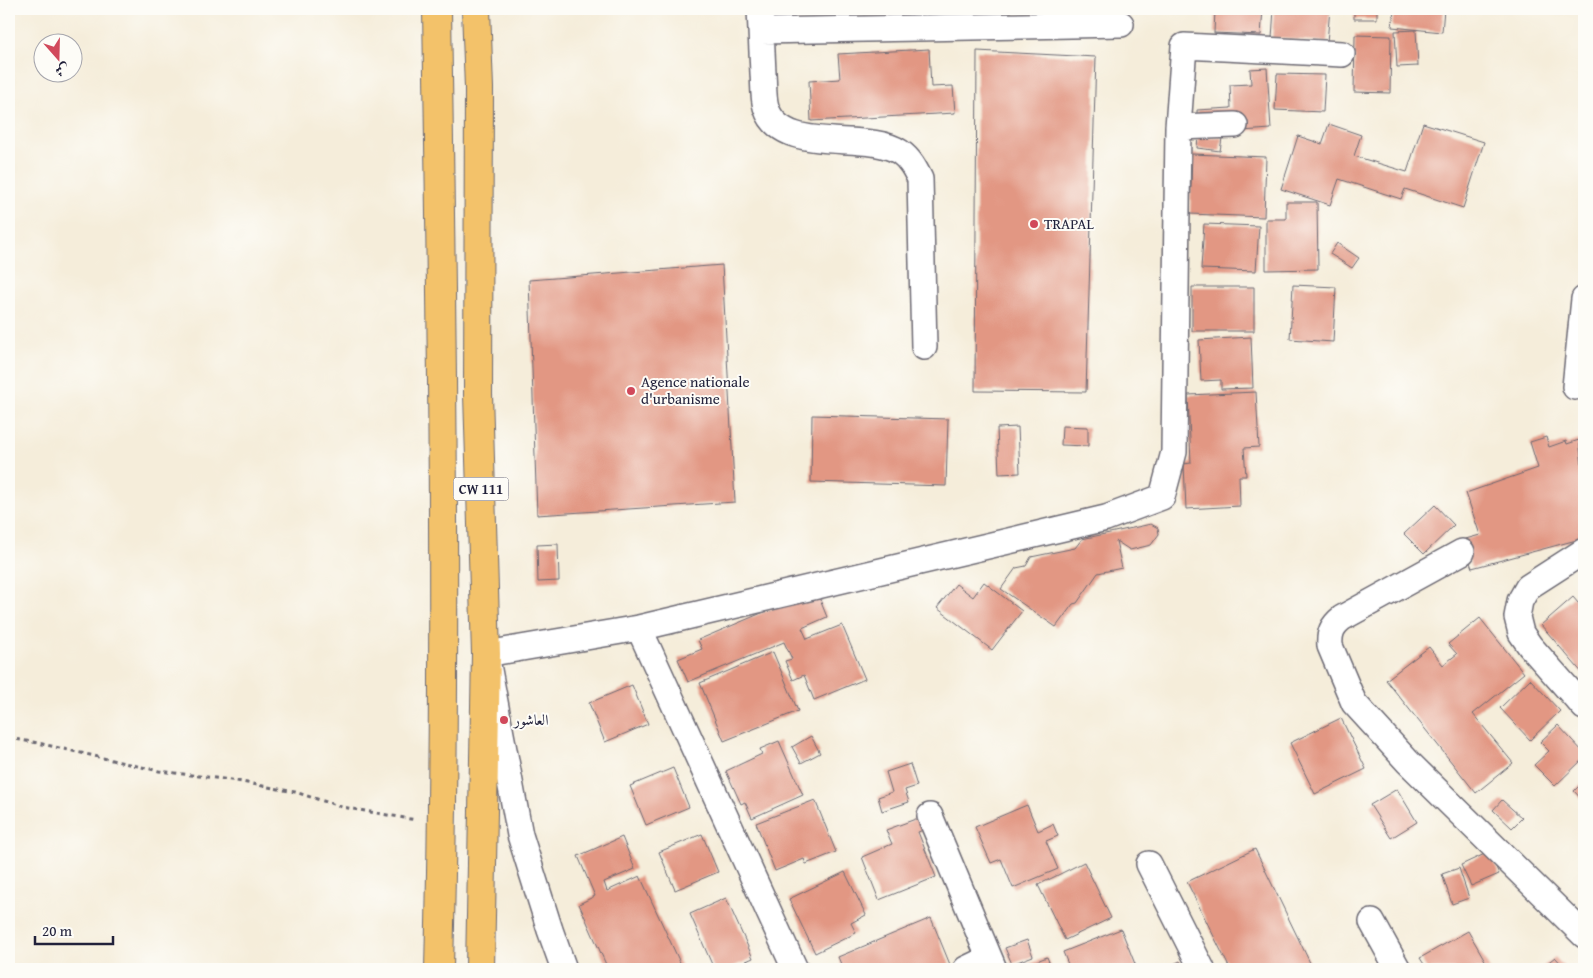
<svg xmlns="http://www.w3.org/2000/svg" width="1593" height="978" font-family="'Gentium Book Plus',Amiri,serif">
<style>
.building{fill:#e29783}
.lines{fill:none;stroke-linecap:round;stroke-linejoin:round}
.minor-casing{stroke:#6c6973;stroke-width:28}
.major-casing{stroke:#6c6973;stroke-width:30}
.path{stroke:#6c6973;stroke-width:3;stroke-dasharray:4 4;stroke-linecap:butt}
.minor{stroke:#fff;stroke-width:25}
.major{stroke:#f3c26a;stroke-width:28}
.poi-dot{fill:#d1495b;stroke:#fdfcf7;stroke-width:2}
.labels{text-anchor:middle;stroke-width:4;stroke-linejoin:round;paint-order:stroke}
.shield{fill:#fdfcf7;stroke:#646373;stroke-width:1}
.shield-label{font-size:14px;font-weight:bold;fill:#22223b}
.poi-label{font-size:15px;fill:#22223b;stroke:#fdfcf7;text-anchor:start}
</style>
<rect width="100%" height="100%" fill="#fdfcf7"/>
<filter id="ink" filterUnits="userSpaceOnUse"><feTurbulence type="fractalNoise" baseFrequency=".02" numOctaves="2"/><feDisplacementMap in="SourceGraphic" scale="10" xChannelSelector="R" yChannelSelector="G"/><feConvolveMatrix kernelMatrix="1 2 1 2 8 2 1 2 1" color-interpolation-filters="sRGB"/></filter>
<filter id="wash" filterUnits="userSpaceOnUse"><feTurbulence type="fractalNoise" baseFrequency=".0096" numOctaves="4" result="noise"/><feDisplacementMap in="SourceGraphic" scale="20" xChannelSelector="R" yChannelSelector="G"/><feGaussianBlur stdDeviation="1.12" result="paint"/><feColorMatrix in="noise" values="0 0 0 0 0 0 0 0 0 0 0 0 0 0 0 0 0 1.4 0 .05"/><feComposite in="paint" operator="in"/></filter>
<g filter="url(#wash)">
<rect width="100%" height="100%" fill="#f5edda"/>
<g id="blocks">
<!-- building -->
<path class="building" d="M1215,9h48l-2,26 -47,-2z
M1274,9h56l-3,33 -55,-4z
M1354,9h23v10h-23z
M1394,9h50l-2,23 -50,-5z
M1416,30l2,36 -21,1 -2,-36z
M1355,35l36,1 -1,57 -36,-1z
M929,49l2,38 22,-1 2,27 -144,8 -2,-40 31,-2 -2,-25z
M977,51l119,6 -10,335 -111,-1z
M1267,68l4,61 -73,5 -1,-24 34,-2 -1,-23 21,-1 -1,-15z
M1277,74l48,1 -2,37 -48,-2z
M1423,123l61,19 -21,66 -58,-19 -4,10 -62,-20 -9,26 -49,-16 17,-53 24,8 7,-20 32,11 -7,21 53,16z
M1198,136l24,2 -2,13 -23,-3z
M1192,154l74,3 -2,60 -74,-3z
M1286,202h31l1,67 -52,1v-51h20z
M1204,224l55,2 -3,45 -55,-2z
M1337,243l22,15 -7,10 -22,-14z
M722,265l13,237 -198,13 -8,-235z
M1293,285l43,2 -3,55 -43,-3z
M1192,287h62v44h-62z
M1251,337l2,51 -32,1v-9l-20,1 -2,-41z
M1256,392l3,55 -15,1 2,28h-7l1,30 -54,3 -2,-45 7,-1 -3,-68z
M812,415l136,4 -2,67 -135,-4z
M1062,426l26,1v19l-27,-1z
M1018,427l2,46 -21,1 -2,-46z
M1546,437l3,10 17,-6 1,3 12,-4 5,42v56l-112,30 -10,-28 18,-5 -14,-42 72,-25 -8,-26z
M1435,505l19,20 -30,29 -20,-20z
M1151,524l7,4 1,6 -8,11 -21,5 -14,-9 6,27 -24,5 -21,30 -4,1 -17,23 -55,-38 15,-21 10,-2 5,-9 44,-9 7,-9z
M558,544l1,37 -21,1 -1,-37z
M984,582l38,29 -30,39 -55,-42 19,-24 17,13z
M816,590l11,27 -25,11 5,11 35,-14 23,54 -51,21 -10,-25 -11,5 -8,-19 7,-2 -8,-17 -96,40 -10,-23 24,-10 -4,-9z
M1573,597l11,13v65l-43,-50z
M1480,618l44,55 -51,41 40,49 -37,30 -90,-113 43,-33 14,18 14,-11 -9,-10z
M773,652l25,59 -74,30 -24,-58z
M1530,679l30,32 -30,29 -30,-32z
M632,685l16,39 -43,18 -16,-39z
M1341,718l25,51 -51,25 -25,-51z
M1558,725l26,28v5l-29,28 -21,-21 15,-14 -9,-9z
M811,736l9,17 -19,10 -9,-16z
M779,741l24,54 -51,23 -7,-16 -4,2 -15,-33 36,-17 -2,-5z
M910,764l7,22 -12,4 4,12 -27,9 -4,-14 14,-5 -6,-20z
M673,768l16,39 -43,18 -16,-39z
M1584,781v21l-10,-11z
M1397,789l20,33 -26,16 -21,-33z
M815,800l21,52 -30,12 -2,-5 -29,12 -19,-48z
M1502,800l20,18 -10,10 -19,-18z
M1027,805l11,26 15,-7 5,12 -12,5 12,28 -45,19 -12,-29 -10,4 -16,-36z
M929,814l5,12 -16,6 18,45 -57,23 -17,-43 30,-13 -6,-14z
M702,834l16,38 -43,18 -16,-38z
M622,837l13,32 -31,13 3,9 33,-15 43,93h-75l-29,-65 16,-8 -17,-40z
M1255,849l58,120h-83l-43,-87z
M1489,852l10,22 -28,12 -10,-21z
M1084,862l27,56 -46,22 -27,-55z
M1459,868l10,30 -17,6 -10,-30z
M845,872l21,43 -15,8 5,10 -41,20 -26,-54z
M726,898l27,60 -25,11h-14l-24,-55z
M931,918l20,49 -6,2h-102l-5,-12z
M1121,929l16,40h-67l-7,-17z
M1468,931l22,38h-63l-7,-11z
M1027,940l6,16 -21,8 -7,-16z
M1047,957l5,12h-33v-1z
M1555,957l11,12h-26z
M1180,961l4,8h-21z"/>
</g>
</g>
<g filter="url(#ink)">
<use href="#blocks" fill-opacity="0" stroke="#6c6973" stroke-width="1"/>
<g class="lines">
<defs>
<path id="minor" d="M760,9c1,21 2,43 3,64 1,12 0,24 3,34 15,50 100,22 134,45 10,7 15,17 20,27l4,168
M761,31l360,-7
M1178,127l57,-2
M1575,387l9,-88
M1584,551l-56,36 -8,14 -3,16 4,16 9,13 54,61
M1462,552l-120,66c-10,8 -13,15 -12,28l24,57 54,59 176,173
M639,628l156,341
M930,816l64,153
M1149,864l53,105
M1372,922l26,47
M564,969l-14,-39 -30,-95 -34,-181 153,-26 467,-110 56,-21 12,-45 4,-325 6,-81 158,8
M966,969l23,-11"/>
<path id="major" d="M437,9c5,320 10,640 2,960
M476,9l3,79 -1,306 8,260 -6,315"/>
</defs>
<!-- minor casing -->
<use href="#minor" class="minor-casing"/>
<!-- major casing -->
<use href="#major" class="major-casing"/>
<!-- path -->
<path class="path" d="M9,738l29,5 121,28 72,9 64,12 47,15 74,13"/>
<!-- minor -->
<use href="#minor" class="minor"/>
<!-- major -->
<use href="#major" class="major"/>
</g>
</g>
<!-- markers -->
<g class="poi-dot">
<circle cx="1034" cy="224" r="5"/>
<circle cx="631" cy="391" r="5"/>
<circle cx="504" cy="720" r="5"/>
</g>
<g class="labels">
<!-- shield labels -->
<rect class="shield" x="453.5" y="477.5" width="55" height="23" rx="4"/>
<g class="shield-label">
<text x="481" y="494">CW 111</text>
</g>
<!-- poi labels -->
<g class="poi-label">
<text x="1044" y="229">TRAPAL</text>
<text x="641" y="387">Agence nationale<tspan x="641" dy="17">d'urbanisme</tspan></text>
<text x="514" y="725">العاشور</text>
</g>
</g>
<!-- margin -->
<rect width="1593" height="978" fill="none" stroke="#fdfcf7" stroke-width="30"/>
<!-- north arrow -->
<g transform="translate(58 58) rotate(160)"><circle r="24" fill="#fdfcf7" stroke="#a5a5ac"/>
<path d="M0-4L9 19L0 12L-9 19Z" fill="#d1495b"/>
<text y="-8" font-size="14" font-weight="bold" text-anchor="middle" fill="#22223b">ش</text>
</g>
<!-- scale -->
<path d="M35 936v8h78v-8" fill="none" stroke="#22223b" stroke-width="2.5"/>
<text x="42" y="936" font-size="15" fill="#22223b" stroke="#fdfcf7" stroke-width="4" paint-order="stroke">20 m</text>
</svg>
